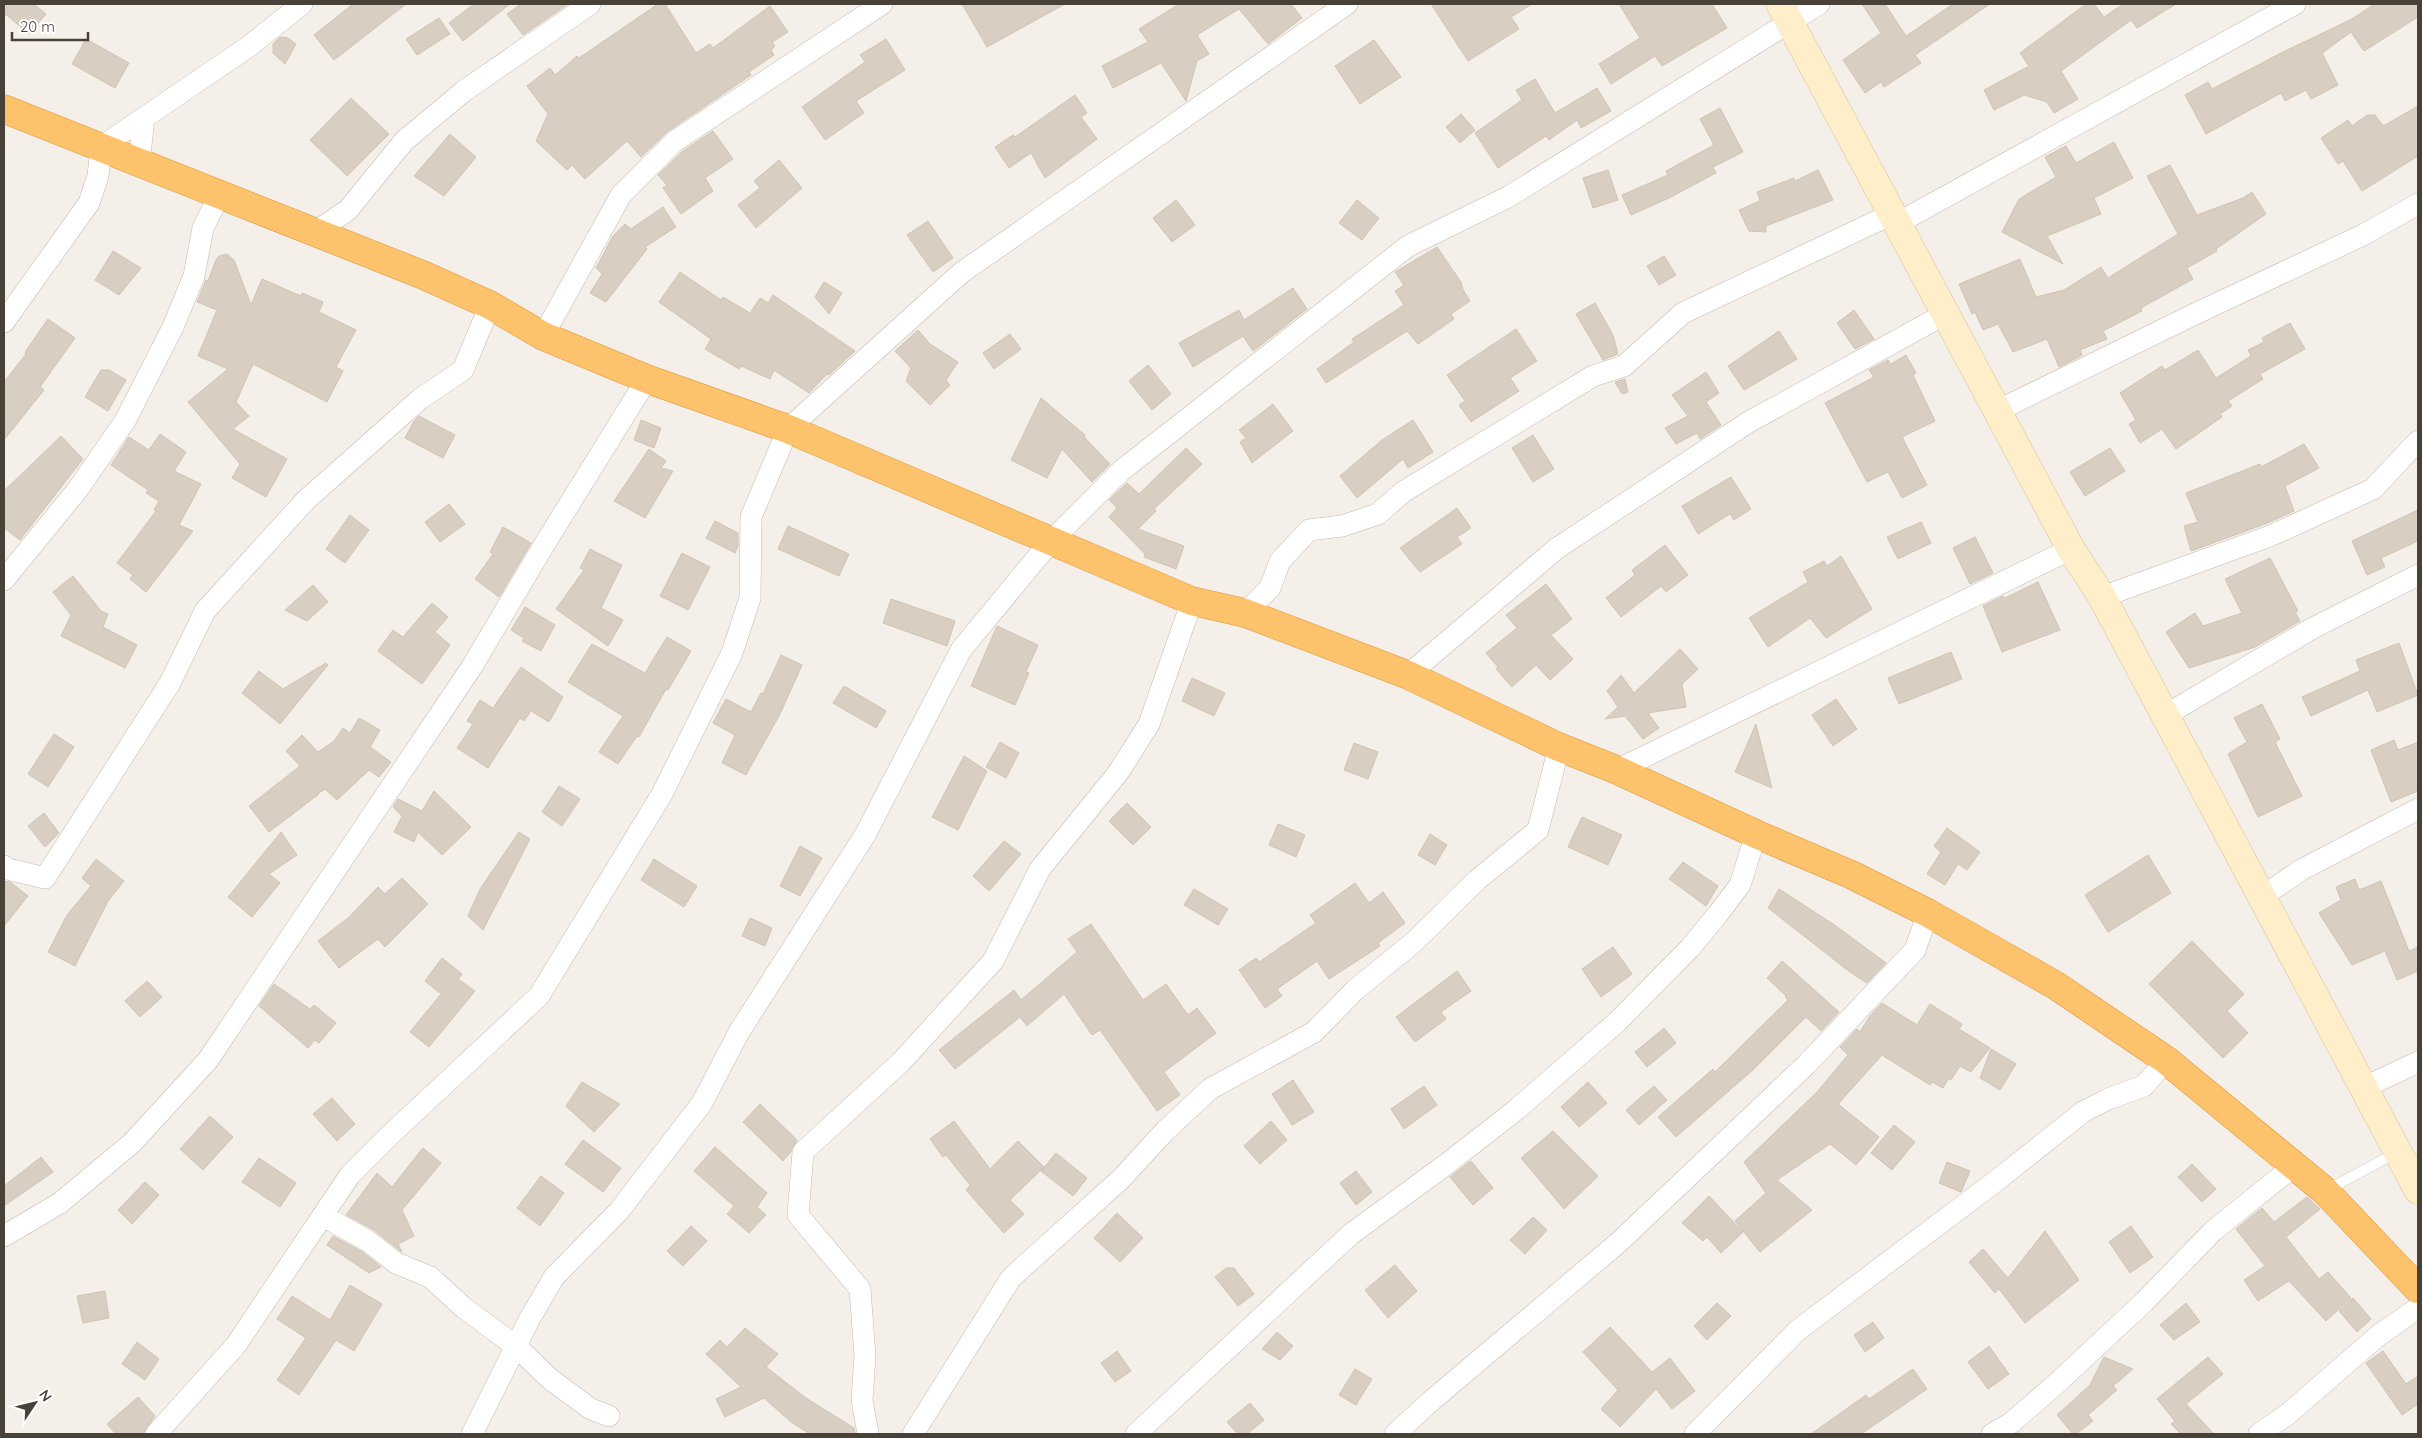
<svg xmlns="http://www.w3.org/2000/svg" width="2422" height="1438" font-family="Quicksand,sans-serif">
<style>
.building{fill:#d9cec2;stroke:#d1c3b2}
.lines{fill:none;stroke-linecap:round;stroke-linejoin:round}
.lane-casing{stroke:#c3baaf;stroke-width:11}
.street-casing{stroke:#c3baaf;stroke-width:22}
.secondary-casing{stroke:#d4c099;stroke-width:29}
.highway-casing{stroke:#dd953b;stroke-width:29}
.lane{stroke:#fff;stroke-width:10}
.street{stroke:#fff;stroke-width:21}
.secondary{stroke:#feeeca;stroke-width:28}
.highway{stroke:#fcc26c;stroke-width:28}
</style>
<rect width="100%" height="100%" fill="#f4f0e9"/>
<!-- building -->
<path class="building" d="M4,4h30l12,10 -17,20 -25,-21z
M353,4h53l-72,56 -20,-25z
M474,4h36l-47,37 -14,-18z
M521,4h47l-45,31 -16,-21z
M658,4h7l31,49 14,-9 3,4 57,-42 18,26 -16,10 3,4 -4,4 3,5 -25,17 2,3 -83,56 -27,26 -14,-16 -42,38 -13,-14 -5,5 -31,-29 12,-27 -21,-28 23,-18 5,7 22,-19 2,2z
M962,4h103l-78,43z
M1179,4h112l11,14 -34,26 -29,-35 -42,26 12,19 -12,7 -11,40 -25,-38 -48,25 -11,-22 46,-24 -9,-13z
M1431,4h101l-21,13 8,12 -51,32z
M1619,4h93l15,24 -65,38 -7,-10 -44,28 -12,-20 41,-26z
M1862,4h23l21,32 47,-32h37l-75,51 6,8 -37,24 -3,-5 -16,11 -22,-33 38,-27z
M2086,4h8l10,13 18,-12 -1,-1h55l-39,24 -6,-8 -70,51 17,28 -24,14 -7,-11 -23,-7 -30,15 -10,-20 45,-24 -9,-13z
M2375,4h43v13l-54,34 -13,-19 -29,21 16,32 -27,14 -5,-9 -21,11 -4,-8 -75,41 -21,-39 23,-13 4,7 71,-37 67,-32z
M439,18l11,16 -33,21 -11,-16z
M280,37l8,1 8,6 -11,20 -12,-11v-9z
M86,39l43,24 -14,25 -43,-24z
M886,39l19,31 -49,31 8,12 -39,27 -23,-33 63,-45 -5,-7z
M1374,40l27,37 -41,27 -25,-38z
M1535,79l20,34 42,-25 14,23 -30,17 -4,-8 -28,20 -3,-4 -48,32 -23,-35 47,-33 -6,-10z
M1075,95l12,18 -6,4 16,22 -52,39 -14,-25 -22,15 -14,-21 18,-12 2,2z
M351,98l38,36 -42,42 -37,-36z
M2418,106v50l-56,35 -19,-30 -5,3 -17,-26 27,-18 4,6 15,-11h8l8,11z
M1720,108l23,44 -30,15 3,6 -47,25 -38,17 -9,-20 46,-20 -2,-4 48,-26 -14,-26z
M1461,114l14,16 -15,13 -14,-16z
M713,131l20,28 -28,19 8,13 -32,23 -18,-26 4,-3 -9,-10 25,-24z
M450,134l26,23 -32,39 -30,-20z
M2114,142l19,36 -39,20 7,16 -54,22 16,28 -61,-32 17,-33 37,-22 -11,-20 21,-11 10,17z
M779,160l23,28 -46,40 -18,-23 22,-17 -6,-7z
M2170,165l27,50 46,-17 9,-6 14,22 -50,35 1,2 -30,17 6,11 -52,29 1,3 -39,20 4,8 -27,11 2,5 -23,12 -12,-28 -34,13 -15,-28 -15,6 -8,-18 -3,2 -13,-30 61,-25 16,38 28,-7 37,-23 7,11 70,-44 -31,-58z
M1608,170l10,30 -25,8 -10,-30z
M1818,170l15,30 -67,26v6l-17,-1 -10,-21 21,-9 -3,-9 37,-14 1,3z
M1176,200l19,25 -23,17 -19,-24z
M1357,200l22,18 -17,22 -23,-17z
M663,207l13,20 -31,20 2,2 -41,53 -16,-9 12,-19 -6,-6 17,-32 12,-12 6,5z
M928,221l25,37 -20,14 -26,-37z
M1437,247l24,35 2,8 7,11 -19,13 3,5 -36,25 -11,-13 -81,52 -9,-14 37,-27 -2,-3 52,-34 -9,-14 9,-6 -9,-13z
M113,251l28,17 -22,27 -24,-15z
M227,254l7,6 17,45 11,-26 39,17 1,-3 21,9 -4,10 37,18 -20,37 7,4 -16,31 -74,-38 -17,38 13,14 -16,13 54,30 -21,38 -34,-19 8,-14 -52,-62 40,-33 -30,-13 19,-46 -20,-8 9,-22 2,1 8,-21 3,-4z
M1664,256l12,19 -17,10 -12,-19z
M680,272l41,28 2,-3 27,16 10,-15 8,5 5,-8 82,56 -26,24 -2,-1 -18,19 -35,-23 -4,9 -29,-13 -2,3 -34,-20 6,-10 -52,-37z
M824,282l18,11 -13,21 -14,-17z
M1293,288l14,21 -54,42 -10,-15 -50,31 -14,-24 60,-33 5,10z
M1595,303l18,32 5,19 -15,6 -27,-46z
M1854,310l20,29 -19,10 -18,-26z
M48,319l27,19 -35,49 4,3 -40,50v-58l22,-28 -1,-2z
M2290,323l15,26 -45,25 3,5 -35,22 4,5 -12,8 2,3 -46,32 -14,-20 -22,14 -11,-19 7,-4 -16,-27 42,-27 3,4 33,-20 18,28 35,-22 -3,-6 16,-8 -2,-4z
M1516,329l21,32 -27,17 9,13 -48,31 -12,-17 6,-4 -18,-26z
M918,330l12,14 28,18 -12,18 4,5 -20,20 -24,-24 5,-13 -16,-17z
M1779,331l18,28 -53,31 -16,-24z
M1010,334l11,15 -27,20 -11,-16z
M1906,355l10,18 -3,2 22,46 -33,16 25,48 -25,13 -14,-26 -21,10 -42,-79 49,-26 -5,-7 19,-10 3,4z
M1148,365l23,29 -19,16 -23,-29z
M101,370h8l17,10 -18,31 -23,-14z
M1706,372l13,21 -13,9 15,23 -21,14 -3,-6 -21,11 -11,-16 23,-12 -16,-21z
M1625,379l3,13 -6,2 -7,-12z
M1041,398l44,37 -1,2 26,27 -18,18 -30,-33 -15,29 -36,-18z
M1273,404l20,27 -41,32 -12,-21 6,-4 -7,-8z
M419,416l36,19 -12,23 -38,-20 9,-17z
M641,420l20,8 -7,20 -20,-8z
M1413,420l20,32 -25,16 -5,-9 -46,39 -17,-22 42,-36z
M160,434l26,18 -12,19 27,13 -22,41 14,6 -47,61 -16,-13 3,-4 -16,-12 39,-52 -2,-1 5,-9 -13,-8 2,-3 -37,-25 18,-28 20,13z
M1533,435l21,34 -21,13 -21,-34z
M61,436l22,23 -63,81 -16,-12v-37z
M2304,444l15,24 -34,18 9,25 -29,13 -74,27 -7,-25 14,-4 -12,-29 74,-29 1,3z
M1186,448l16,16 -48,45 2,2 -18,18 46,17 -8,23 -32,-12 1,-3 -36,-37 8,-9 -8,-8 18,-17 12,11z
M2110,448l15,23 -40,25 -15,-24z
M649,449l17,12 -5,7 12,3 -28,47 -31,-17z
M1731,477l20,32 -17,11 -4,-6 -32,20 -16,-28z
M449,504l16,20 -25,18 -15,-20z
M1457,508l14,20 -14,9 5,7 -42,28 -20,-24z
M2418,510v31l-37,17 4,9 -18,8 -15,-34z
M350,515l19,15 -24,33 -19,-14z
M715,521l23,12v13l-3,7 -29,-15z
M1921,522l10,21 -33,16 -11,-22z
M788,526l61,28 -10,22 -61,-27z
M503,527l28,16 -32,54 -24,-18 18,-25 -3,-2z
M1975,537l18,36 -23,11 -17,-36z
M1665,545l23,30 -22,17 -5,-6 -40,31 -15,-19 29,-23 -3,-5z
M590,549l32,16 -21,43 22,12 -15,26 -52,-37 28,-39 -4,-2z
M682,553l28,14 -22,43 -28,-14z
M1841,556l31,53 -46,29 -16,-20 -42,29 -19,-29 59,-36 -5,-10 21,-11 3,5z
M2270,558l28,53 -3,1 5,9 -45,26 -66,21 -23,-36 29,-19 8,13 39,-13 -17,-34z
M73,576l28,35 7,3 -5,13 34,18 -12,23 -64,-32 10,-21 -18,-23z
M2038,582l22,48 -58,22 -19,-46 20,-10 2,2z
M1546,584l26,35 -21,16 22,24 -23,21 -14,-15 -24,22 -16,-18 2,-2 -12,-14 31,-25 -11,-13z
M313,585l15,17 -21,19 -22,-11z
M891,599l64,22 -8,25 -64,-23z
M432,603l16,14 -13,15 15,13 -28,39 -44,-33 15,-21 10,7z
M525,607l30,18 -14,26 -19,-10 2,-3 -13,-8z
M997,626l41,19 -12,27 3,1 -14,32 -44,-19z
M667,637l24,14 -23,39 -2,-1 -27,48 -2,-1 -19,28 -19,-12 24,-36 -55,-34 24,-38 53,29z
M2399,643l19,52 -41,17 -9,-22 -57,26 -9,-19 58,-26 -4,-11z
M1680,649l18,20 -16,15 4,23 -38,6 11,15 -16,11 -18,-23 -20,3 13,-12 -11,-16 14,-16 13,18z
M1951,652l11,27 -63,25 -11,-26z
M781,655l21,10 -22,49 -34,61 -24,-12 13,-28 -22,-12 13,-24 25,13 10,-19 2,1z
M326,663l2,2 -48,59 -38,-31 17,-22 24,18z
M521,667l42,30 -14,25 -18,-11 -7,10 -4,-3 -32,50 -31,-20 16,-24 -6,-3 13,-21 13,8z
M1192,678l33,15 -11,23 -32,-15z
M844,686l42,25 -10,17 -43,-25z
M1836,699l21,30 -24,17 -21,-31z
M2262,704l18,35 -5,3 27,54 -44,21 -30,-63 19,-12 -13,-24z
M359,718l21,12 -10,17 21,15 -12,15 -10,-7 -32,30 -12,-11 -6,4 -2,-1 2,2 -50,38 -20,-26 51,-40 -14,-15 16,-16 16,17 16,-11 9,-13 7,5z
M1756,724l16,64 -37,-16z
M54,734l20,13 -26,40 -20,-13z
M2394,740l4,10 20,-8v49l-27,11 -20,-52z
M1000,742l19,11 -13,25 -20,-11z
M1354,743l24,9 -10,27 -24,-9z
M964,756l23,15 -29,59 -26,-13z
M559,786l21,13 -18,27 -20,-14z
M434,791l37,36 -29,28 -24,-23 -4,10 -20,-10 8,-16 -9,-9 5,-8 24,12z
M1127,803l24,24 -18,18 -24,-24z
M44,813l15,20 -14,14 -17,-21z
M1582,817l40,18 -14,30 -40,-18z
M1278,824l27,11 -9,22 -27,-12z
M1947,828l33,24 -13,18 -9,-6 -13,21 -18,-11 14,-22 -7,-6z
M281,832l16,23 -28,19 11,9 -28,34 -24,-20z
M519,832l11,7 -47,91 -15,-14 12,-27z
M1430,834l17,11 -12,20 -17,-10z
M1004,841l17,13 -32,37 -16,-15z
M800,846l22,12 -22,38 -20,-10z
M2148,855l23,38 -63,39 -23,-37z
M96,859l28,22 -16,20 -33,65 -27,-14 19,-37 24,-29 -9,-8z
M654,859l43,27 -13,21 -43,-27z
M1683,862l35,24 -12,20 -37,-27z
M402,878l26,26 -43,43 -7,-8 -39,29 -21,-27 30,-23 30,-31 7,7z
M2355,879l4,11 22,-9 28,70 9,-4v24l-21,9 -12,-29 -33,14 -33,-52 22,-13 -5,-13z
M4,881l6,1 18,14 -24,30z
M1355,883l14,20 14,-11 22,31 -27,20 2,3 -51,33 -12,-18 -40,28 5,7 -17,12 -26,-38 17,-12 3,4 57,-39 -6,-8z
M1194,889l34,20 -10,16 -34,-20z
M1779,889l57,37 50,37 -19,20 -17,-11 -82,-64z
M750,918l22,10 -7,18 -23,-10z
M1091,924l52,76 23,-16 22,31 9,-7 19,25 -52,39 16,23 -23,16 -57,-81 -8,5 -28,-41 -37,32 -7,-9 -65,52 -16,-19 75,-60 7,10 56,-48 -9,-13z
M2192,941l52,53 -17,17 21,22 -25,25 -74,-74z
M1613,947l19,27 -31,23 -19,-28z
M442,958l20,16 -4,5 17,12 -46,56 -19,-15 31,-38 -16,-13z
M1782,961l57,51 -18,19 -15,-14 -52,52 -78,68 -18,-20 55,-48 2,3 73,-72 -3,-3 1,-1 -19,-18z
M1457,971l14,20 -30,21 5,7 -31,23 -19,-25z
M147,981l15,16 -22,20 -15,-16z
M274,984l36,25 4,-4 22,18 -17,20 -4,-3 -7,8 -49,-42z
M1882,1003l35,22 13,-21 32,20 -3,5 31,19 -19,24 -11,-6 -9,14 -2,-2 -6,10 -11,-6 -2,3 -48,-30 -44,49 41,33 -23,28 -26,-21 -53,36 35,30 -52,42 -25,-31 31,-28 -22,-31 73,-70 31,-37 -8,-8 17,-18 3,3 10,-16z
M1664,1028l12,15 -29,24 -12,-15z
M1991,1049l25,15 -16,26 -20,-12z
M1293,1080l21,32 -22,13 -20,-31z
M582,1082l38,22 -26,28 -28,-26z
M1588,1082l19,21 -28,24 -18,-20z
M1424,1086l13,19 -33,24 -13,-20z
M1654,1086l13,14 -28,25 -13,-15z
M332,1098l23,26 -18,17 -24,-27z
M760,1104l37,36 -7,13 -7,8 -40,-39z
M210,1116l23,21 -30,33 -23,-21z
M954,1121l36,48 28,-28 26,26 -34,33 14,14 -20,19 -38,-43 4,-5 -24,-30 -3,2 -13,-18z
M1271,1121l16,19 -27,24 -16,-18z
M1894,1125l21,17 -23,28 -21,-17z
M1553,1131l45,45 -34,33 -43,-51z
M583,1140l38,28 -18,24 -38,-28z
M715,1147l52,46 -10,14 9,8 -17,18 -22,-19 7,-8 -40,-35z
M423,1148l18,15 -39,47 12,26 -16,8 4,8 -28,-22 -28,-15 31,-42 15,14z
M1056,1153l31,25 -14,18 -32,-25z
M41,1157l12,15 -49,34v-20z
M259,1158l37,25 -16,24 -38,-25z
M1471,1161l22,27 -20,17 -23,-28z
M1947,1162l23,9 -9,21 -22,-9z
M2192,1164l24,25 -14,13 -24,-25z
M1356,1171l16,21 -16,13 -16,-22z
M541,1176l23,17 -24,33 -23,-18z
M145,1182l14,13 -27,29 -14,-14z
M1709,1196l34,36 -22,21 -14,-16 -4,4 -21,-18z
M2307,1197l13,12 -34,28 33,42 9,-7 23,26 -25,23 -37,-40 -31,20 -14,-21 21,-14 -29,-37 26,-21 12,14z
M1117,1213l26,25 -23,24 -26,-24z
M1533,1217l14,13 -22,24 -15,-14z
M691,1226l16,15 -24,25 -16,-15z
M2131,1226l22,31 -23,16 -21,-31z
M2045,1231l34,49 -54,43 -26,-34 -4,4 -26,-31 14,-13 25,29z
M333,1236l28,15 20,16 -12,6 -42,-28z
M1395,1265l22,26 -29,27 -23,-28z
M1226,1268h8l20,26 -16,12 -23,-29z
M350,1285l32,19 -28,47 -18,-11 -37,55 -22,-15 29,-42 -29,-19 15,-23 38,24z
M105,1291l4,27 -26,5 -6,-27z
M2353,1298l18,21 -14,13 -18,-21z
M1717,1303l14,13 -24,24 -13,-14z
M2186,1303l14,19 -26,18 -14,-15z
M1873,1322l11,16 -19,14 -11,-17z
M1610,1327l42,45 18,-14 25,33 -23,18 -16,-20 -36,38 -19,-18 17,-19 -35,-38z
M745,1328l33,26 -12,13 40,31 48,30 1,6h-45l-19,-12 -27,-24 -39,19 -9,-18 25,-12 -35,-33 14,-14 7,7z
M1277,1332l16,14 -13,14 -18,-11z
M137,1342l22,17 -14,21 -23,-16z
M1989,1346l20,28 -21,15 -20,-27z
M1117,1351l14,20 -16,11 -14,-19z
M2383,1351l23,33 12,-8v28l-16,11 -36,-52z
M2104,1357l29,12 -20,17 4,4 -29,25 5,6 -17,13h-3l-16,-19 33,-30z
M2208,1357l15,17 -37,30 28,30h-33l-10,-10 4,-3 -18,-22z
M1355,1369l17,10 -16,26 -17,-10z
M1913,1369l14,20 -66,45h-50l55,-39 3,4z
M138,1397l17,19 -12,18h-27l-9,-10z
M1250,1403l14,17 -17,14h-9l-11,-12z"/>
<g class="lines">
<defs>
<path id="lane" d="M2325,1191l71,-38"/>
<path id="street" d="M139,163l5,-45
M1896,224l399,-220
M315,232l33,-22 56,-69 60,-50 126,-87
M4,322l85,-119 9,-27 3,-29 147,-100 54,-43
M543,336l78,-141 54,-54 207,-137
M1999,410l198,-97 166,-78 55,-31
M4,580l74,-91 47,-68 48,-94 21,-51 9,-48 17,-34
M2102,597l168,-61 103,-47 45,-48
M1245,613l25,-25 10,-27 29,-31 33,-4 36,-12 25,-22 190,-116 31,-10 59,-53 209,-99
M1408,675l148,-126 191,-126 198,-109
M2164,716l149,-88 105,-53
M1617,770l454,-221
M4,866l4,3 37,9 125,-195 35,-72 101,-111 114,-101 43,-29 27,-65
M2263,896l38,-26 117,-61
M2363,1088l55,-26
M323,1216l45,25 28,22 34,14 34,31 53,39 33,32 41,30 18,7
M4,1236l56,-33 72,-60 76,-83 265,-395 71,-120 103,-166
M156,1434l80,-89 114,-170 40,-40 149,-139 123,-202 70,-141 18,-55 1,-81 37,-88 173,-156 386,-269
M472,1434l57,-114 25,-43 65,-66 83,-108 37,-71 126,-197 96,-185 89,-108 72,-72 286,-224 100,-49 311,-193
M868,1434l-6,-34 3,-44 -5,-67 -62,-74 5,-63 98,-90 92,-101 47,-92 78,-96 31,-49 43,-123
M913,1434l98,-156 110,-99 44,-48 45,-42 104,-57 41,-42 59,-48 63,-62 61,-50 21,-83
M1136,1434l215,-200 93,-68 72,-56 101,-88 73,-74 28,-34 22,-29 16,-51
M1395,1434l36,-33 187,-158 188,-178 109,-115 13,-37
M1695,1434l103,-104 198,-149 87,-69 25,-13 36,-13 22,-26
M1992,1434l19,-11 45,-39 88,-82 69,-71 81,-65
M2259,1434l29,-20 91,-79 39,-27"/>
<path id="secondary" d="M1780,4l291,545 31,48 316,593"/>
<path id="highway" d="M4,109l419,166 67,30 53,31 104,43 141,50 404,172 53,12 163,62 151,72 58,23 139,64 96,41 76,38 127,72 111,75 159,131 93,98"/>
</defs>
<!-- lane casing -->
<use href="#lane" class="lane-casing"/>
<!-- street casing -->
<use href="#street" class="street-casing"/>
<!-- secondary casing -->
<use href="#secondary" class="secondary-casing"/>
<!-- highway casing -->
<use href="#highway" class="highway-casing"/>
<!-- lane -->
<use href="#lane" class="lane"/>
<!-- street -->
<use href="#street" class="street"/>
<!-- secondary -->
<use href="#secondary" class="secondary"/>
<!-- highway -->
<use href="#highway" class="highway"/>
</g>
<!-- border -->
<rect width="2422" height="1438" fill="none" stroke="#484137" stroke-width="10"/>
<!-- north arrow -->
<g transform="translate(35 1403) rotate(55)" stroke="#ffffff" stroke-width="4" paint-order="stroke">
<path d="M0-4L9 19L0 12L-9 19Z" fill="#484137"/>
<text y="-8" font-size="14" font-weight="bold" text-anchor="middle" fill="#484137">N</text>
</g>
<!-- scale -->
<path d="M12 32v8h76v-8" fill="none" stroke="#484137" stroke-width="2.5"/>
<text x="20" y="32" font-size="15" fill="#484137" stroke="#ffffff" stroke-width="4" paint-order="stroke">20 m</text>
</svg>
